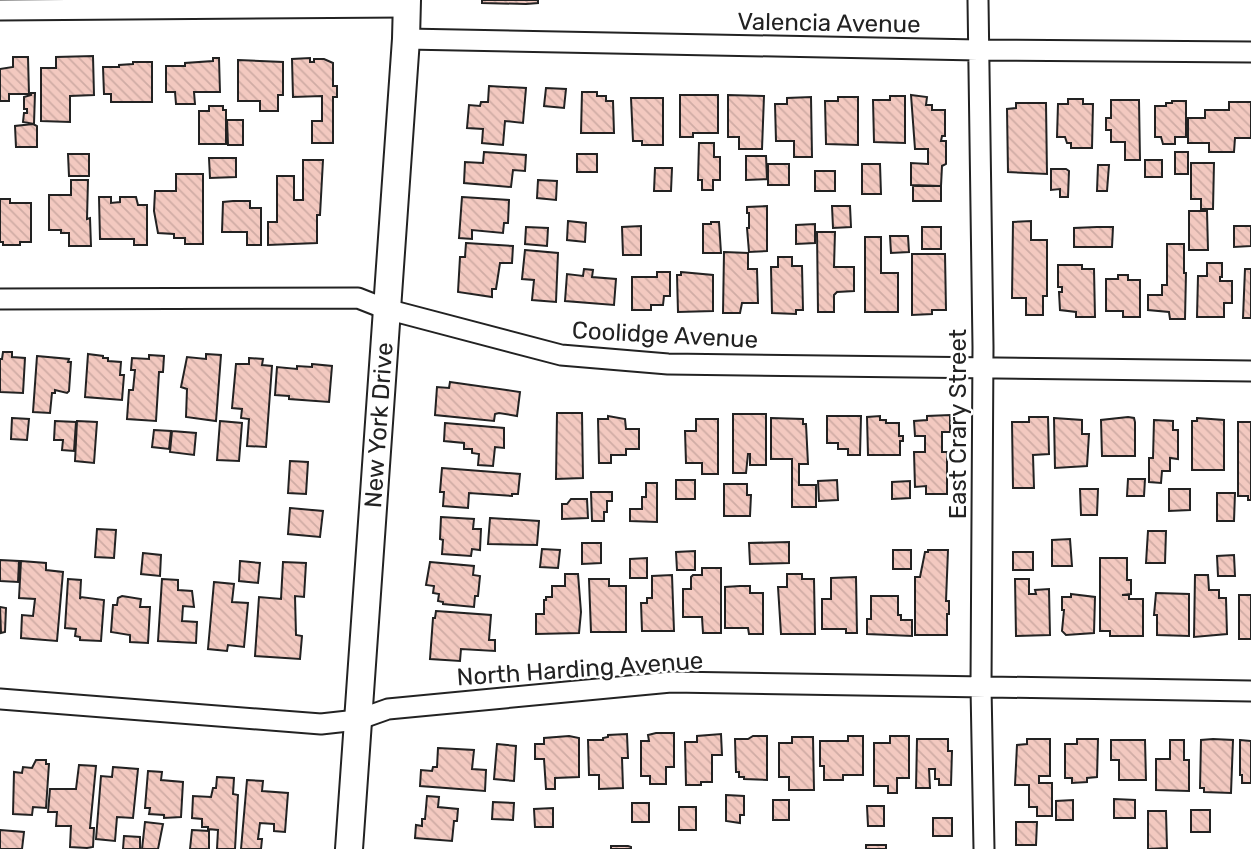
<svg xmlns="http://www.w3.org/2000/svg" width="1251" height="849" font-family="Rubik,sans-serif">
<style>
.building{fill:url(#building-back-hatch);stroke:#222;stroke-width:2}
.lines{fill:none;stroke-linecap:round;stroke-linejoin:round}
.street-casing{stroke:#222;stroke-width:23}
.secondary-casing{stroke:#222;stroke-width:30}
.street{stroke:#fff;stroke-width:19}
.secondary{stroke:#fff;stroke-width:26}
.labels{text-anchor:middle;stroke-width:5;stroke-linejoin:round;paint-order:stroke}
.street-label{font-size:24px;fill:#222;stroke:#fff}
</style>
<defs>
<pattern id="building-back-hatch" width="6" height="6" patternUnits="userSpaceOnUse" patternTransform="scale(1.75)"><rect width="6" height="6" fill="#f3c9c0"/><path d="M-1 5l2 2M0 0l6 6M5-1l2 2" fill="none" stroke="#d0aca5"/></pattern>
</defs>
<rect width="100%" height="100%" fill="#fff"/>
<!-- building -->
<path class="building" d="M482,0h56v3l-12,1 -44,-1z
M93,56l1,39 -24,1v26l-29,-1v-53h15v-11z
M13,57h15l1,37h-20v7h-9v-32l13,-2z
M213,58h6l1,34h-26l1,12h-19l-1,-12h-9v-26h19v-3l28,-2z
M310,58v4h4v-3h10l9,4v23h4v11h-4v46h-21v-22h10v-25l-29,1 -1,-38z
M238,60l45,2v33h-5v16h-18v-10h-22z
M133,62h19v40h-41v-8h-7l-1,-27h16v-2l14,-1z
M489,86l37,2 -3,35 -18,-2 -2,24 -21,-2 1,-14 -16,-1 2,-23 11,1 1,-4h7z
M546,88l20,1 -2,19 -20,-2z
M582,92h15v4h9v5h7l1,32h-33z
M31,93h4l-1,31 -11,-2 1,-9h3v-4h-3v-12l7,-2z
M680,95h38v38h-25v4h-13z
M728,95l36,1 -2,53h-23v-12h-11z
M911,95l16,2 -1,8h6v5h13v26h-3l-1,5h5v23l-4,2 -1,20 -30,-1v-22l17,1v-15h-13z
M890,96h15v47l-31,-1 -1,-42h17z
M811,97l1,60h-18v-16h-18l-1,-37h12v-6z
M838,97h20v48l-32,-1 -1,-43h13z
M631,98h32v47h-21v-4h-9z
M1068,99h15v5h10l-1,44h-21v-5h-4l-2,-6h-8l1,-33h10z
M1111,100h28l1,60h-15v-18h-14v-12h-5v-12h5z
M1172,101h14v36h-11v7h-12l-2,-7h-6v-31h11v-3h6z
M1229,102h22v36h-16l-1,14h-25v-9h-21v-25h17v-8h24z
M1016,103h30l1,71 -39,-2 -1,-63 9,-1z
M209,106h14v4h3v34h-27v-33h10z
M227,120h16v25h-15z
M33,124l4,2v21h-21l-1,-21z
M699,143h15v14h6v23h-7v10h-11v-10h-4z
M484,152l42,3 -1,16 -12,-1 -2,17 -47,-4 1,-21 18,1z
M1175,152h13v22h-13z
M68,154h21v22h-20z
M577,154h20v18h-20z
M746,156h20l1,23 -21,1z
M209,158h27v19l-26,1z
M303,160h20l-3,55h-3v28l-49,2v-23h9v-46h17v24h9z
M1145,160h17v17h-17z
M1191,163h23l-1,46h-12v-10h-10z
M768,164h21v21h-21z
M862,164h18l1,30h-19z
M1098,165h11l-2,26h-10z
M655,168h17l-1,23h-17z
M1051,169h15l3,2 -1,26h-8v-8l-9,1z
M815,171h20v20h-20z
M176,174h27v70h-18v-6h-11v-4l-16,-1 -4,-22 1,-20h21z
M71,180h17l-1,39 3,-1 1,28h-22v-13h-8v-3h-12v-35h22z
M538,180l19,1 -1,19 -19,-2z
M913,186h28v15h-28z
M99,197h12v6l9,-1v-5h16l2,8h9v40h-13v-6h-34z
M462,197l47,3 -1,23h-4l-1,10 -31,-3v9l-13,-1z
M0,199h10v4h21v39h-11v3h-17v-3h-3z
M233,201h17v7h11v37h-14v-13h-25l1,-30z
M767,206v45l-18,1 -2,-24h2v-15h-2v-6z
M832,206h18l1,21 -18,1z
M1189,211h18l1,39h-19z
M568,221l18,2 -1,19 -18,-2z
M1031,221v19h16v56h-4v19h-17v-17h-14l1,-76z
M711,222h8l2,31h-18v-29h8z
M815,224v19l-19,1v-19z
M641,226v29h-18l-1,-28z
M1234,226h17v20l-17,1z
M526,227l22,1 -1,18 -22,-2z
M922,227h19v22h-19z
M1097,227h16l-1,20h-38v-19z
M817,232h18l-1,35h20v24l-17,1 -3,3v17h-16z
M890,236h18l1,16 -18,1z
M865,237h16v36h17v39h-33z
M466,243l47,3 -1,17h-12l-4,26h-4v8l-34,-5 2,-35h5z
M1167,244h17v29h2l-1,46h-15l-1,-7 -21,-2v-15h14v-10h5z
M525,250l33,3 -2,49 -24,-2 2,-20 -12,-1z
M724,252l24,1v16h9l1,34h-16l-2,10h-17z
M912,254h33l1,56h-14v4l-20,1z
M778,257h14v9h10l1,44h-7v4l-24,-1 -1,-46h7z
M1207,263h15v14h-2v4h12v22h-8v14h-27l1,-41h9z
M1058,265h24v4h12l1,48h-19v-5l-16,-2 -1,-18h3v-5h-4z
M584,269l9,1 -1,7 24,2 -2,26 -49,-4 2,-27 16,2z
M1245,269h6v49h-8z
M657,272h13v24h-6l-1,9h-12v5h-19v-33h25z
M681,272l32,3v36l-35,1 -1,-37h4z
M1118,275h10v5h12v37h-17v-6h-17v-32h12z
M3,352h9v5l13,1 -2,35 -23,-1v-33h2z
M88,354l15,2v2h5v3l13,1 -1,13h4l-2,25 -37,-3z
M206,354l15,1 -5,66 -30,-4 1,-28 -6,-2 6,-30 19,2z
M149,355l15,1 -1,16h-4l-3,49 -29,-2 2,-29h4l2,-20h-4l1,-12 17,1z
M37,356l32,3 -1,3h3l-2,29 -2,2 -12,-3v3h-3l-2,20 -17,-1z
M249,358l14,1 -1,6 10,1 -6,81 -19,-1 2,-27 -8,-1 1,-9 -10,-1 4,-44h13z
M312,364l20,2 -3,36 -40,-3v-3l-14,-1 2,-28 20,2v-3l15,1z
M450,382l70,10 -3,24 -18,-3 -4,1 -1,7 -59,-6 2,-28 12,1z
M557,413h25l1,65 -27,1z
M733,414h33v51h-16v-11h-2l-2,19h-13z
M950,415v17h-8v20h5v42h-21v-8l-11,1 -1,-35h11v-16h-10l-1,-15 13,-1v-4z
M608,416l17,3 1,10h13v20h-13v6h-15v8h-12l-1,-44h10z
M827,416h34l-1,39h-12v-6h-10v-6h-11z
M880,416v4h6v3h13v13h4v5h-3v14h-32l-1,-38z
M1029,417h19l1,37 -16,1 1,33h-21l-1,-66h17z
M1128,417l6,1 1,4v34h-33l-1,-36z
M12,418l17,1 -2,21 -16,-1z
M771,418l32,1v5h3l2,40h-9v21h17v22h-24v-48h-21z
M1054,418l28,2v14h7l-2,32 -32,2z
M1197,418l27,2v50h-32v-49h5z
M696,419h22v55h-16v-11h-16l-1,-32h11z
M1154,420l19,1v9h5v29l-8,-1v13h-8l-1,12 -12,-1v-24h4z
M55,421l21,1 -2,29 -12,-1 1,-10h-9z
M77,421l20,1 -3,41 -19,-2z
M220,421l22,2 -3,38 -22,-1z
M1238,422h13v78h-3v-4h-10z
M445,423l59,5v20l-9,-1 -2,19 -15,-1 1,-11 -7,-1v-4h-8v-6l-20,-2z
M154,430l17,1 -2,18 -17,-2z
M172,431l24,2 -2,22 -24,-3z
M290,461l18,1 -2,32 -18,-1z
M442,468l78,6 -2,20h-6v2l-43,-3 -1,15 -25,-2 1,-14h-4z
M1128,479h17l-1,17h-17z
M676,480h19v19h-19z
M837,480l1,20 -19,1 -1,-20z
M910,481v17l-18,1v-17z
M646,483h11v39l-27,-1v-12h12v-12h4z
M724,484h23v11h4l-1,21h-26z
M1080,489h18l-1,26h-16z
M1169,489h21v21l-21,1z
M591,492h21v9h-5v11h-3v9h-12z
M1217,493h18l-1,28h-17z
M571,499h16l1,19 -26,1v-15h5z
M290,508l33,3 -3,26 -32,-3z
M441,517l33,2 -1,10h8l-1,21 -8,-1 -1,7 -29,-2 1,-14 -3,-1z
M490,518l49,3 -2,24 -49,-1z
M97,529l19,1 -2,28 -19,-1z
M1148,531h18l-1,32h-19z
M1070,539l2,27h-20v-26z
M789,542v21l-39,1 -1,-21z
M582,543h19v20l-19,1z
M542,549l18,1 -2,18 -18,-1z
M893,550h18v19h-18z
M928,550h20l-2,51h3v13h-2v21h-32v-58h5l5,-25h3z
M695,551v19h-18l-1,-18z
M1013,552h20v18h-20z
M143,553l18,2 -1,21 -19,-2z
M1234,555l1,21h-17l-1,-20z
M647,558v20h-17v-19z
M1100,558h27v22h4v14l-9,1h7v4h14v37h-33v-5h-10z
M0,560l19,1 -1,21 -18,-1z
M21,561l25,2v7l17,2 -6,69 -36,-3 1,-23 11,1 2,-17 -16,-1z
M240,561l20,2 -2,20 -19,-2z
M283,562l23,1 -2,34 -9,-1 1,39 6,1 -2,23 -45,-3 4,-59 22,2z
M430,562l44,4 -1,9 7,1 -2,20h-3l-1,11 -31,-3v-2l-5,-1 1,-7 -6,-1 1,-7 -8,-1z
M702,568h19v65h-18l-1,-16h-19v-28h8v-12l2,-2h9z
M565,574h13l3,38 -2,21 -43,1v-20h8v-14h2v-3h6v-11h13z
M787,574h15v5h12l1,55h-34l-3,-47h9z
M672,575l2,56h-32l-1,-28h6v-5h5v-22z
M1195,575h13l1,15h10v8h7l1,36 -33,3z
M856,577l1,56h-11v-4h-24v-30h9v-21z
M68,579l13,1 -1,19 1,-2 23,3 -3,41 -21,-1v-3l-5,-1 1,-7 -11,-1z
M162,579l16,1v10l14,1 2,16 -11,-1 -1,15 15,1 -1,21 -38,-2z
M589,579h20v7h17v46h-35z
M1015,579h14v15h7l-1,-4 14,-1 1,46 -34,1z
M214,582l20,2 -2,18 16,1 -4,44 -16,-2 -1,6 -19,-2z
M740,586h10v7h13v41h-14l-1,-6h-23v-41z
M1156,593l33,1v42l-32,-1v-20h-3z
M1071,594l24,3 -1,36 -28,2 -4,-4 2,-21h-2v-13h9z
M1239,595h12v44h-12z
M122,596l19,3 -1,8h10l-2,36 -18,-1v-7l-19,-3 2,-27h4l1,-7z
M871,596h27v19h3v5h11v16l-45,-2v-15h4z
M0,607l6,1 -1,24 -4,1z
M436,611l55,4 -2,25h6v11l-34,-2 -1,12 -30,-2 3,-41h2z
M656,733h18v34h-8v17h-16v-8h-9v-35h8l-1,-6z
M627,734l1,24h-6l1,30 -24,1v-14h-10l-1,-35h15v-2l5,-1v-2z
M721,734l1,21h-10v27h-11v3h-15l-1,-43h12v-6z
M569,736l10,2v39l-24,1v11h-9l-2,-30h-9v-15h9v-6z
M753,736h14v44l-23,-1v-2h-5v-5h-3l-1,-33h13z
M848,736h15v39h-20v5h-19v-14h-4v-25h28z
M890,736h19v42h-12v15h-9v-7h-14v-43h16z
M792,737h21l1,53h-25v-13h-10v-34h13z
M917,739h31v12h4l-1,34h-12v-6h-4v-10h-6l1,19h-14z
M1027,739h23v37h-11v7h13v33h-15v-9h-8v-22h-14l2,-40 10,-1z
M1077,739h21l-1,38 -10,1v4l-15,1v-5h-7v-34h12z
M1213,739l20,1 -2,53 -27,-1v-4h-4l1,-48z
M1111,740h34l1,40h-27v-20h-8z
M1170,740h14v20h5v31l-33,-1v-31h14z
M1240,740l11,1v42h-9v-8h-2z
M497,744l19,2 -2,35 -20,-2z
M438,748l36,2 -2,19 14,1 -1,21 -65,-5 1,-16 11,1 1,-4h4z
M36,760h10v4h3l-3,44 -13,-1 -1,8 -19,-1 1,-42 8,1 1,-6 9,1z
M79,765l17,1 -6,62h4l-1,19 -6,1 -17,-1 1,-21h-15l1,-14h-9l2,-23h26z
M113,767l25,2 -5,49 -16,-1 -2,24 -19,-2 5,-63 11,1z
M148,771l14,1 -1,8 22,2 -2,35 -17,1v-3l-15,-1 1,-6h-5z
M217,777l17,1 -1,16 5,1 -3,54h-18l1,-19 -10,-1v-2h-6v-8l-10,-1 1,-22 18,1 2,-9h3z
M247,780l16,1 -1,10 26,2 -3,39 -11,-1v-7l-14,-1 -2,16h4l-1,10h-20z
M726,795l18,1v19h-4v8l-14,-2z
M427,796l12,1 -1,10 20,2 -1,12h-3l-2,20 -37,-3 1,-13 6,1v-7h3z
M1114,799l21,1v18h-21z
M773,800h16v20h-16z
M1073,800v20h-17v-19z
M493,802l21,1 -1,17 -21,-1z
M632,803h17v19h-17z
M867,806h17v20h-16z
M679,807h17v23h-17z
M553,808v19h-18l-1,-18z
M1191,810h19v22h-19z
M1148,811h18l1,37 -19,1z
M933,818h19v18h-19z
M145,822l18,2 -5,25h-16z
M1016,822h21l-1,23h-20z
M0,830l24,2 -2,17h-22z
M192,830l17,1v18h-19z
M124,836l16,1v12h-17z
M866,845h20v4h-20z
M611,846h17l3,1v2h-20z"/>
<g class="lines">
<defs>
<path id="street" d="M978,0l5,347 -2,340 3,162
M0,10l406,-3
M406,39l572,11 273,2
M0,299l358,-1 28,11 175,46 107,9 583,7
M0,699l321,25 36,-4 31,-11 283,-27 580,9"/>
<g id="secondary">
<path id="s1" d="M349,849l57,-810 1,-39"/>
</g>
</defs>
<!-- street casing -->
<use href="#street" class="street-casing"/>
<!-- secondary casing -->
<use href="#secondary" class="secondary-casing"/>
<!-- street -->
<use href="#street" class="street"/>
<!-- secondary -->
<use href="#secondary" class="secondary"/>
</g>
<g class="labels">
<!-- street labels -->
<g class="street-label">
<text transform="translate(829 23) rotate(1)" y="8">Valencia Avenue</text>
<text transform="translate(665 335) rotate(3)" y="8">Coolidge Avenue</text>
<text dy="8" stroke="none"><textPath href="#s1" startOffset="425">New York Drive</textPath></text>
<text transform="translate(958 424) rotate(-90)" y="8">East Crary Street</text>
<text transform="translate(580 669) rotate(-4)" y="8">North Harding Avenue</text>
</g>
</g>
</svg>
